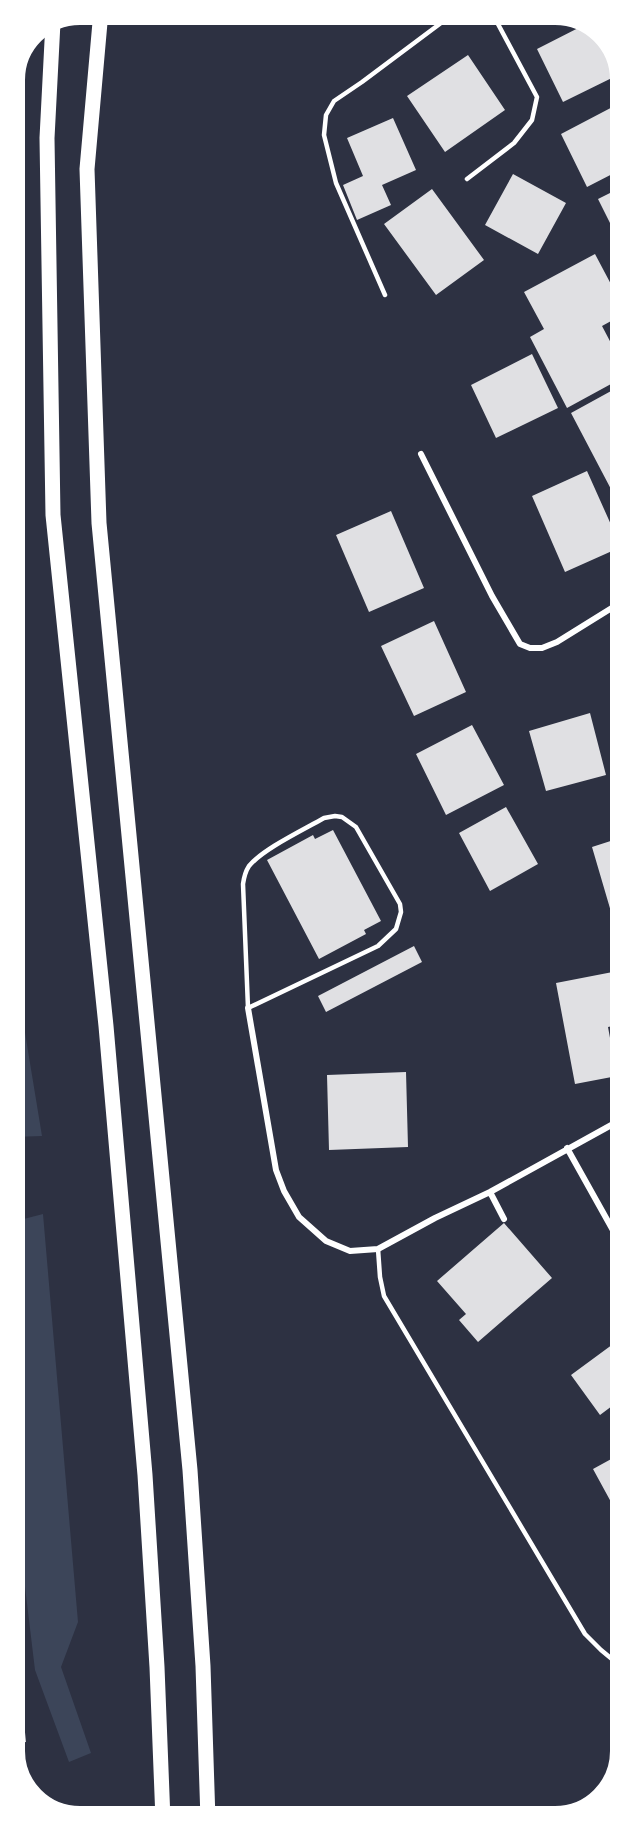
<svg xmlns="http://www.w3.org/2000/svg" width="635" height="1831" font-family="Cabin,sans-serif">
<style>
.green{fill:#3c4559}
.building{fill:#e0e0e3}
.lines{fill:none;stroke-linecap:round;stroke-linejoin:round}
.service{stroke:#fff;stroke-width:4.5}
.minor{stroke:#fff;stroke-width:6}
.primary{stroke:#fff;stroke-width:15}
.rim{fill:none;stroke:#fff;stroke-width:8}
</style>
<rect width="100%" height="100%" fill="#2d3142"/>
<!-- green -->
<path class="green" d="M12,782l5,71 -5,8z
M18,990l24,146 -30,1v-141z
M43,1214l35,408 -17,45 30,86 -22,9 -34,-92 -22,-183 -1,-265z"/>
<!-- building -->
<path class="building" d="M590,22l7,3 25,37v11l-59,29 -26,-53z
M468,55l37,55 -60,42 -38,-56z
M622,102v67l-35,18 -26,-53z
M393,118l23,52 -34,15 9,20 -34,15 -14,-35 20,-9 -16,-38z
M513,174l53,29 -28,51 -53,-29z
M622,187v60l-24,-48z
M432,189l52,71 -48,35 -52,-71z
M595,254l27,51v10l-20,11 20,38v14l-55,30 -37,-71 14,-8 -20,-37z
M532,354l26,54 -62,30 -25,-53z
M622,385l1,127 -52,-99z
M587,471l34,76 -56,25 -33,-76z
M391,511l33,77 -55,24 -33,-77z
M434,621l32,71 -52,24 -33,-70z
M623,645v65h-10l-3,-64z
M590,713l16,62 -60,16 -17,-60z
M472,725l32,60 -58,30 -30,-61z
M506,807l32,57 -48,27 -31,-58z
M333,830l48,91 -17,9 2,4 -47,25 -52,-99 46,-25 2,4z
M623,837v82l-9,3 -22,-75z
M414,946l8,16 -96,50 -8,-16z
M623,970v54l-15,3 9,49 -42,8 -19,-101z
M406,1072l2,75 -79,3 -2,-75z
M504,1223l48,55 -74,64 -19,-22 7,-6 -29,-33z
M624,1336v61l-24,18 -29,-40z
M624,1452v42l-13,8 -18,-33z
M22,1703l4,39 -13,2v-40z"/>
<g class="lines">
<!-- service -->
<path class="service" d="M467,179l47,-36 18,-23 5,-23 -46,-86
M385,295l-49,-112 -12,-48 2,-20 8,-14 28,-19 95,-71
M335,816l7,1 14,10 44,77 1,8 -5,17 -18,17 -130,62 -5,-124c1,-7 2,-12 6,-18 14,-17 54,-36 75,-48z
M378,1249l2,28 4,19 201,338 16,16 23,19"/>
<!-- minor -->
<path class="minor" d="M421,454l71,142 28,48 10,4h12l15,-6 66,-41
M248,1008l28,162 8,21 15,26 27,24 24,10 28,-2 57,-31 55,-26 134,-74
M567,1148l57,102
M490,1192l14,27"/>
<!-- primary -->
<path class="primary" d="M101,11l-14,158 12,354 91,947 13,196 5,154
M53,22l-6,116 6,377 53,511 39,449 12,192 6,153"/>
</g>
<!-- crop -->
<path d="M0 0H635V1831H0ZM80 21H555A59 59 0 0 1 614 80V1751A59 59 0 0 1 555 1810H80A59 59 0 0 1 21 1751V80A59 59 0 0 1 80 21Z" fill="#fff" fill-rule="evenodd"/>
<path class="rim" d="M80 21H555A59 59 0 0 1 614 80V1751A59 59 0 0 1 555 1810H80A59 59 0 0 1 21 1751V80A59 59 0 0 1 80 21Z"/>
</svg>
